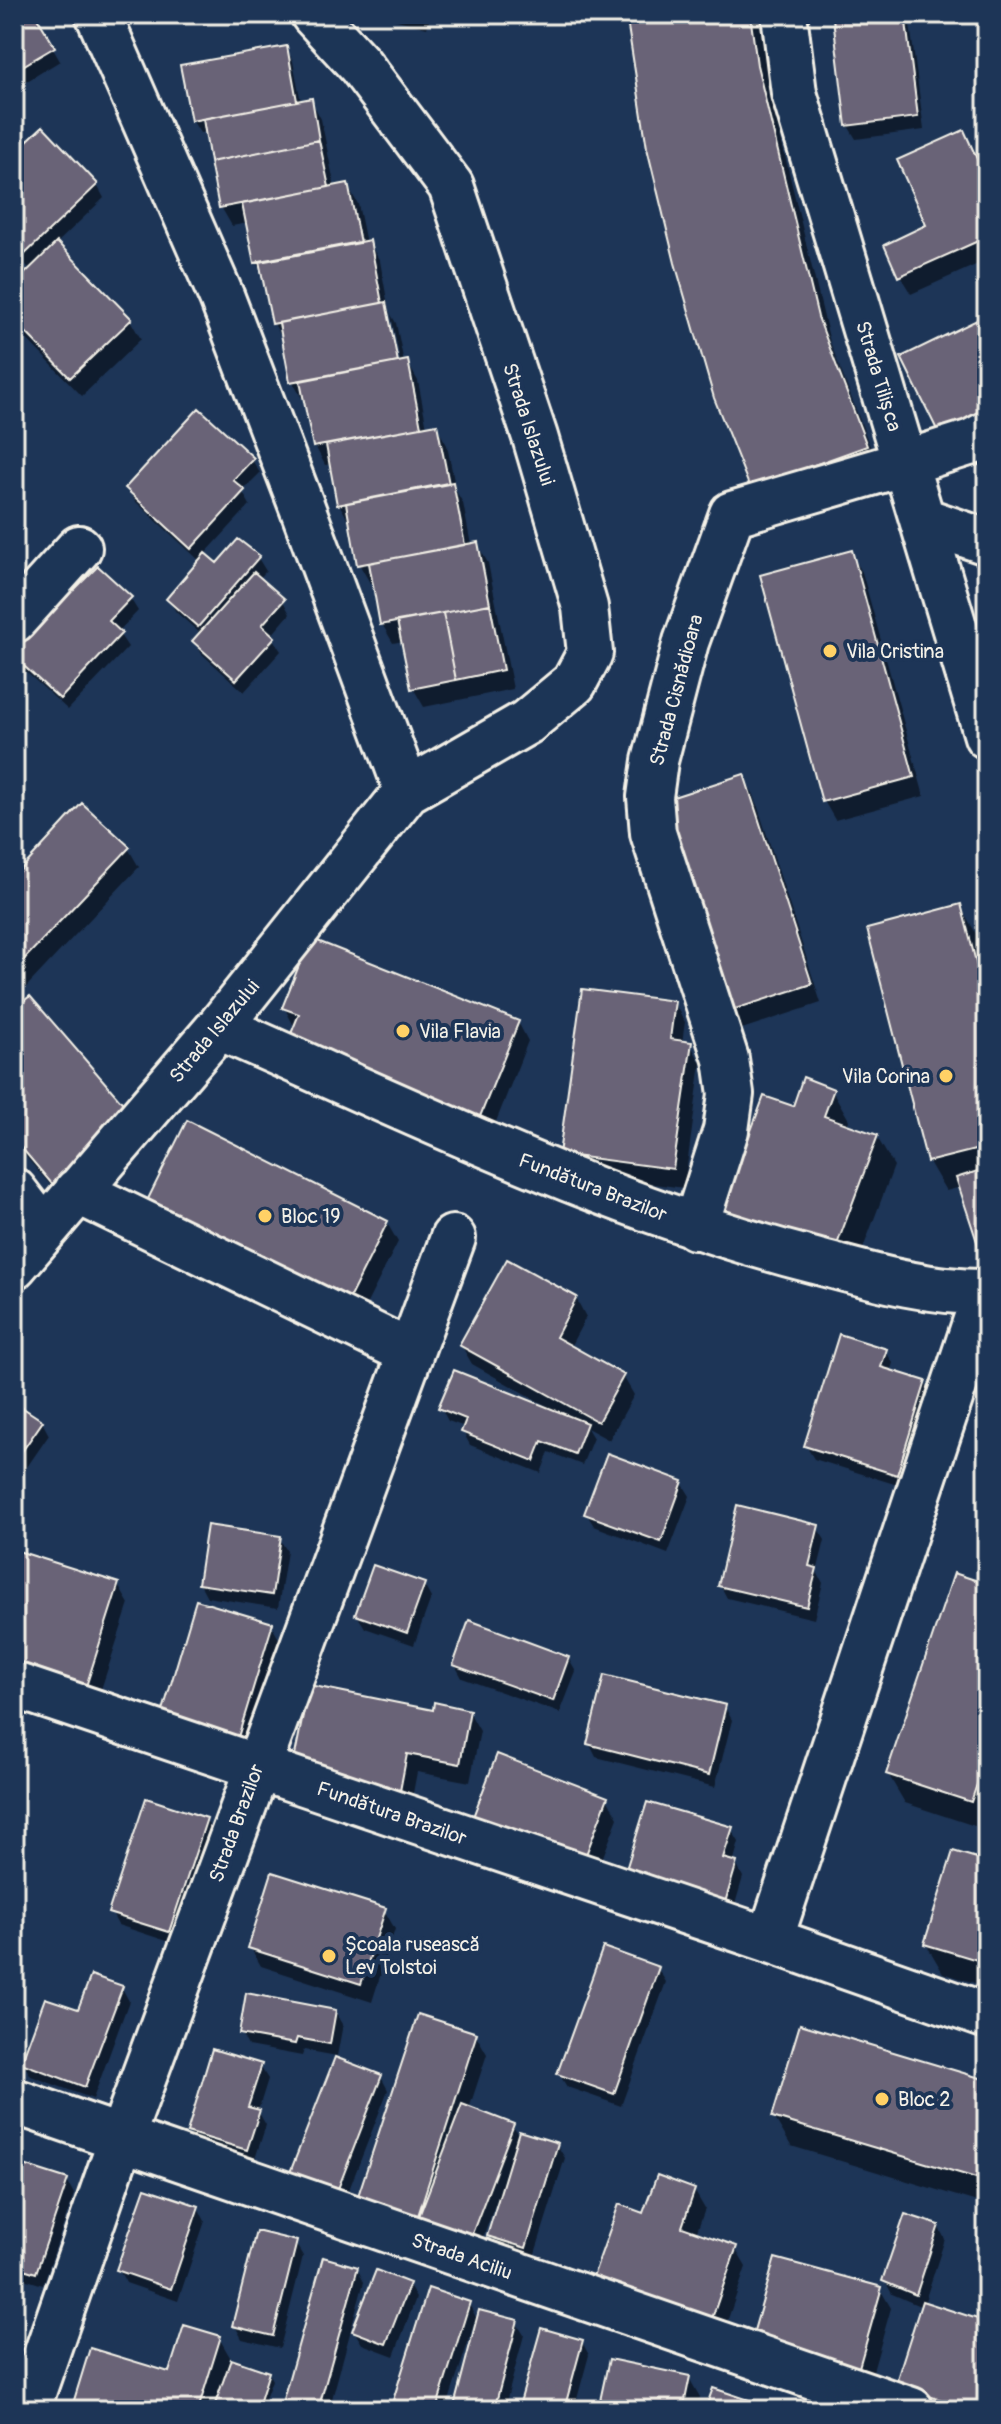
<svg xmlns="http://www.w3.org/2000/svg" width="1001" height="2424" font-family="Pangolin,sans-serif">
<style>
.shadow{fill:#0007;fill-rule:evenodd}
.building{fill:#696377;stroke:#f4f1e8;stroke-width:2}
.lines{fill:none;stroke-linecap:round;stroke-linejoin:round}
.minor-casing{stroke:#f4f1e8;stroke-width:50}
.minor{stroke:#1d3557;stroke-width:44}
.poi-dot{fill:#ffd166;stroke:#1d3557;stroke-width:3}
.labels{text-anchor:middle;stroke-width:8;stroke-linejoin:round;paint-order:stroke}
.street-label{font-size:20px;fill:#f4f1e8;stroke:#1d3557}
.poi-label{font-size:20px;fill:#f4f1e8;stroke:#1d3557;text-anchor:start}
</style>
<rect width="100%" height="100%" fill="#1d3557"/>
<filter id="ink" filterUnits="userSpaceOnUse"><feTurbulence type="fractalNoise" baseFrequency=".0125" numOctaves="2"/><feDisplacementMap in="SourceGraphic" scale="16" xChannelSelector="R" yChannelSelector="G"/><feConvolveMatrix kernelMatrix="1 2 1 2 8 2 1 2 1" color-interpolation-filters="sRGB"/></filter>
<g filter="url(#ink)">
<!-- shadow -->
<path class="shadow" d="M14,14h19l27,47 -46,28z
M375,14h56l-4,14z
M628,14h131l10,76 61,252 49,128 -113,40z
M878,14h27l5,10 14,106 -68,9 -8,-13z
M286,48l7,13 8,41 10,-2 10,19 14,69 12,-3 11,19 8,39h3l11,18 9,50 7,12 8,40 3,-1 11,19 9,47 9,-2 11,19 9,46 7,12 8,42 6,-1 11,19 25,126 -89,18 -11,-19 -10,-47 -10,2 -11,-19 -8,-42 -4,1 -11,-19 -9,-41 -11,-19 -7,-40 -7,1 -10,-19 -9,-46h-3l-11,-19 -7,-38 -11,-19 -9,-47 -9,-15 -8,-39 -16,3 -11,-19 -14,-75 -7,1 -8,-13zM386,310l5,5 11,57h-4z
M14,102l8,15 -8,5z
M963,132l24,49v79l-76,34 -11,-18 29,-50z
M14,156l83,29 7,13 -48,46 74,76 11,19 -59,57 -68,-70v-40l17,-16 -17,-17z
M252,460l8,13 -18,18 8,14 -46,50 13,11 41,-8 8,13 -7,8 24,22 7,13 -19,22 10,15 -37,41 -42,-38 -8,-13 7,-7 -25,-22 -8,-13 33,-37 -66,-61 -8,-13z
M851,553l11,19 62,224 -89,24 -11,-19z
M74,593l56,5 8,13 -20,21 10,15 -60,63 -54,-49v-24z
M743,776l11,19 67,208 -79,26 -11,-19z
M128,848l11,19 -125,133v-120z
M960,906l17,29 10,39v292l-26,-79 -15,4 -17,-29 -59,-232z
M674,1003l11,19 -3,21 8,1 11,19 -17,125 -112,-15 -11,-19z
M284,1007l234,15 10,19 -40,101 -193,-114z
M14,1012l117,104 -67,85 -50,-58z
M832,1090l17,30 -2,6 30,11 17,29 -45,120 -55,-177z
M387,1223l11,19 -44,87 -199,-99z
M576,1298l10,19 -16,30 53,29 11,19 -25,45 -22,-12 6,10 -11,27 -33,-13 -8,21 -71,-28 -7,-13 2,-5 -17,-6 -7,-13 110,3 1,-2 -80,-45 -11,-19z
M885,1350l8,13 -3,9 35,11 7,13 -28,91 -90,-28 -8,-13z
M14,1404l28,18 7,13 -35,51z
M682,1483l8,13 -22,58 -74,-28 -8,-13z
M817,1527l8,13 -8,32 6,11 -9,36 -87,-21 -7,-13z
M279,1538l8,13 -9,57 -71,-11 -7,-13z
M14,1571l104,14 11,19 -37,113z
M424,1585l7,13 -17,47 -49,-17 -8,-13z
M987,1586v244l-82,-27 -17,-29z
M271,1625l11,19 -37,120 -73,-21z
M568,1658l8,14 -16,41 -98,-35 -7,-13z
M725,1707l7,13 -17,67 -119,-30 -7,-14z
M434,1712h35l11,19 -10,51 -53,-10 -7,37 -105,-21z
M607,1799l11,19 -28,72 -109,-42z
M206,1820l7,13 -37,111 -58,-19 -7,-13z
M731,1829l8,13 -6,21 3,1 7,13 -12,41 -98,-29z
M987,1863v124l-44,-14 -17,-29z
M384,1910l11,19 -23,73 -111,-36 -11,-19z
M658,1969l8,13 -45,124 -54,-19 -8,-13z
M122,1988l7,13 -36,98 -62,-23 -8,-13 56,-51z
M335,2011l8,13 -6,32 -33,-6 -2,6 -54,-10 -7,-13z
M476,2035l11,19 -18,55 44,17 6,11 38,8 8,13 -32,102 -36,-11 -8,-13 10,-33 -3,-1 -18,49 -110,-27z
M260,2066l8,13 -10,32 8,14 -12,37 -58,-17 -7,-13z
M381,2077l7,13 -45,115 -45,-17z
M987,2082v123l-196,-59 -17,-29z
M67,2181l7,13 -31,91 -29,-9v-73z
M694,2190l11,19 -9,25 39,14 11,19 -27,78 -74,-130z
M198,2207l7,14 -27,80 -52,-18 -7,-13z
M938,2226l7,13 -21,65 63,21v85h-59l-6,-103 -30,-13 -7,-13z
M295,2243l8,13 -23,92 -38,-9 -7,-13z
M357,2268l7,14 -35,128h-47z
M408,2284l8,14 -22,58 -32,-12 -8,-13z
M880,2289l11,19 -23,81 -103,-29z
M469,2304l9,17 38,1 8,13 -20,75h-49l23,-88 -3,-1 -29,89h-54z
M219,2338l11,19 -1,4 39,12 4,7 -11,30h-41l-4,-7 -2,7h-141l97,-35z
M582,2342l7,13 -15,55h-54z
M689,2378l11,19 -3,13h-97z"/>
<!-- building -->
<path class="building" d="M14,14h21l20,33 -41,24z
M626,14h124l7,51 61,252 49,129 -117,42 -36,-90 -39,-135 -28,-115z
M863,14h42l13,103 -72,9 -13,-108z
M287,46l10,55 -106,20 -11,-56z
M312,98l7,42 -109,22 -7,-43z
M43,126l55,58 -77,74 -7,-8v-97z
M964,130l23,51v56l-89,40 -14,-32 42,-20 -29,-65z
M319,140l10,47 -110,21 -9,-46z
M348,183l12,60 -106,20 -12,-59z
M370,240l12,63 -110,21 -13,-63z
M57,242l75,77 -62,59 -56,-58v-36z
M386,302l12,60 -108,20 -11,-59z
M985,316l2,5v97l-45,22 -41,-83z
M408,360l13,67 -108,20 -13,-66z
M199,408l55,50 -21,22 12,10 -54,59 -66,-61z
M437,424l12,60 -112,21 -11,-60z
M453,482l12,63 -108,20 -11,-62z
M238,539l22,17 -62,71 -32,-28 39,-46 12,10z
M478,542l12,62 -110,21 -11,-62z
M852,550l62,227 -92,25 -62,-227z
M98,566l34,31 -23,24 13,12 -62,66 -46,-42v-23l49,-53 11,9z
M254,572l31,27 -23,26 13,12 -39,43 -44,-39z
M490,604l13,66 -47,10 -13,-67z
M443,613l13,67 -45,9 -14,-68z
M744,774l68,210 -83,27 -68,-210z
M82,803l48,44 -116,123v-93z
M961,904l26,101v142l-60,15 -60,-233z
M310,938l209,83 -42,103 -189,-83 11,-27 -17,-6z
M582,989l93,12 -5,38 22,3 -19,127 -114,-15z
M30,996l103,119 -81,69 -38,-45v-130z
M803,1077l31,12 -10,27 54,19 -46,123 -113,-42 45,-120 29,10z
M187,1120l201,101 -45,90 -201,-100z
M987,1168v104l-31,-94z
M507,1259l70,38 -21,40 68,38 -26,47 -139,-77z
M839,1334l48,15 -6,18 45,14 -29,94 -93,-29z
M454,1370l133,53 -12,31 -33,-13 -8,20 -73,-29 5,-13 -28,-11z
M14,1402l29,19 -29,42z
M607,1453l76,28 -22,61 -77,-28z
M737,1505l82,20 -10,41 8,2 -10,39 -89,-21z
M207,1525l74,11 -9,59 -74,-11z
M18,1551l101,32 -37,116 -68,-21v-114z
M373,1565l52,18 -18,50 -52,-18z
M954,1573l33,11v171l-16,47 -85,-28z
M196,1600l77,23 -38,124 -76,-23z
M469,1620l100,37 -16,44 -100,-36z
M604,1675l122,30 -17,70 -122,-31z
M309,1685l124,25 1,-8 36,8 -10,54 -53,-10 -7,37 -108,-21z
M497,1754l111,43 -29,76 -111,-43z
M146,1798l61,20 -38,114 -61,-19z
M647,1802l86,25 -10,31 14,4 -13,44 -100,-30z
M953,1851l34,10v102l-63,-19z
M272,1872l114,36 -25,76 -113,-36z
M603,1947l56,20 -45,127 -57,-20z
M91,1975l32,11 -38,101 -64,-24 24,-65 33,11z
M246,1993l90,17 -6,34 -33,-6 -2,6 -56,-10z
M418,2014l59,19 -62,192 -60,-20z
M800,2024l187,56v70l-2,-1 -9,29 -204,-61z
M212,2049l50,15 -14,43 12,3 -13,40 -60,-18z
M335,2057l47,18 -46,119 -47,-19z
M462,2104l52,20 -44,115 -52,-20z
M519,2131l39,12 -32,105 -39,-12z
M24,2165l44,14 -32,94 -22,-7v-70z
M657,2175l38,14 -13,38 55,19 -28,81 -119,-42 29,-81 24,9z
M145,2188l54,18 -28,83 -55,-19z
M905,2214l34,11 -23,70 -34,-14z
M256,2231l41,10 -24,95 -41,-10z
M323,2257l35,10 -40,143h-38z
M775,2258l107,29 -24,84 -107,-30z
M376,2270l34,13 -24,61 -34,-13z
M428,2288l42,14 -34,108h-46z
M922,2301l65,21v88h-15l-77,-25z
M479,2310l39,10 -24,90h-41z
M184,2325l37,11 -23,74h-127l19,-62 79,24z
M541,2328l42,12 -19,70h-46z
M231,2359l38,13 -12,38h-26l-16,-6z
M609,2359l81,17 -7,34h-85z
M713,2388l51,17 -1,5h-58z"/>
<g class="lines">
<defs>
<path id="minor" d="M98,14l124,284 80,209 105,284
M784,14l10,79 193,643
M923,520l64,22
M14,620l65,-72
M219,1027c195,85 389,181 596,234 56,15 114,32 172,31
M14,1191l30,39
M77,1191l332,161
M695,1227l31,-97 5,-36 -5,-35 -73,-226 -3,-36 5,-36 31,-119 46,-128 173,-51 67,-21 15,-8
M14,1266l205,-239 188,-236 120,-69 47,-39 16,-30 -5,-46 -50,-170 -84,-251 -91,-121 -47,-51
M14,1685l756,255 217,76
M770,1940l215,-647
M14,2101l897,309
M27,2410l94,-271 332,-901"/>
</defs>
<!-- minor casing -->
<use href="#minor" class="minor-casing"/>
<!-- minor -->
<use href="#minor" class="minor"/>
</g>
</g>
<!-- markers -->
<g class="poi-dot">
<circle cx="830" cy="651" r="8"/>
<circle cx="403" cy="1031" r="8"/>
<circle cx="946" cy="1076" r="8"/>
<circle cx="265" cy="1216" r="8"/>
<circle cx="329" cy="1956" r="8"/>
<circle cx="882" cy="2099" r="8"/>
</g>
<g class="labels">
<!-- street labels -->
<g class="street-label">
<text transform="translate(879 376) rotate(73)" y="7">Strada Tilișca</text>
<text transform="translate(529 424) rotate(72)" y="7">Strada Islazului</text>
<text transform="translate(676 690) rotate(-75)" y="7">Strada Cisnădioara</text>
<text transform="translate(214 1031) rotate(-50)" y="7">Strada Islazului</text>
<text transform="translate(593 1187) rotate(21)" y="7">Fundătura Brazilor</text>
<text transform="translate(392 1813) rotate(19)" y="7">Fundătura Brazilor</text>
<text transform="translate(236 1823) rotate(-70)" y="7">Strada Brazilor</text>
<text transform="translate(462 2256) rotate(19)" y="7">Strada Aciliu</text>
</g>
<!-- poi labels -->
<g class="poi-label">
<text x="846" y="658">Vila Cristina</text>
<text x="419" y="1038">Vila Flavia</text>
<text x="930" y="1083" text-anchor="end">Vila Corina</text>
<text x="281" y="1223">Bloc 19</text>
<text x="345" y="1951">Școala rusească<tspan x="345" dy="23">Lev Tolstoi</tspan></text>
<text x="898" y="2106">Bloc 2</text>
</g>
</g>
<!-- margin -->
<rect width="1001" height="2424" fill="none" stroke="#1d3557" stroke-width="48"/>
<rect x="24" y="24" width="953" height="2376" fill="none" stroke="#f4f1e8" stroke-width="3" filter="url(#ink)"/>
</svg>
